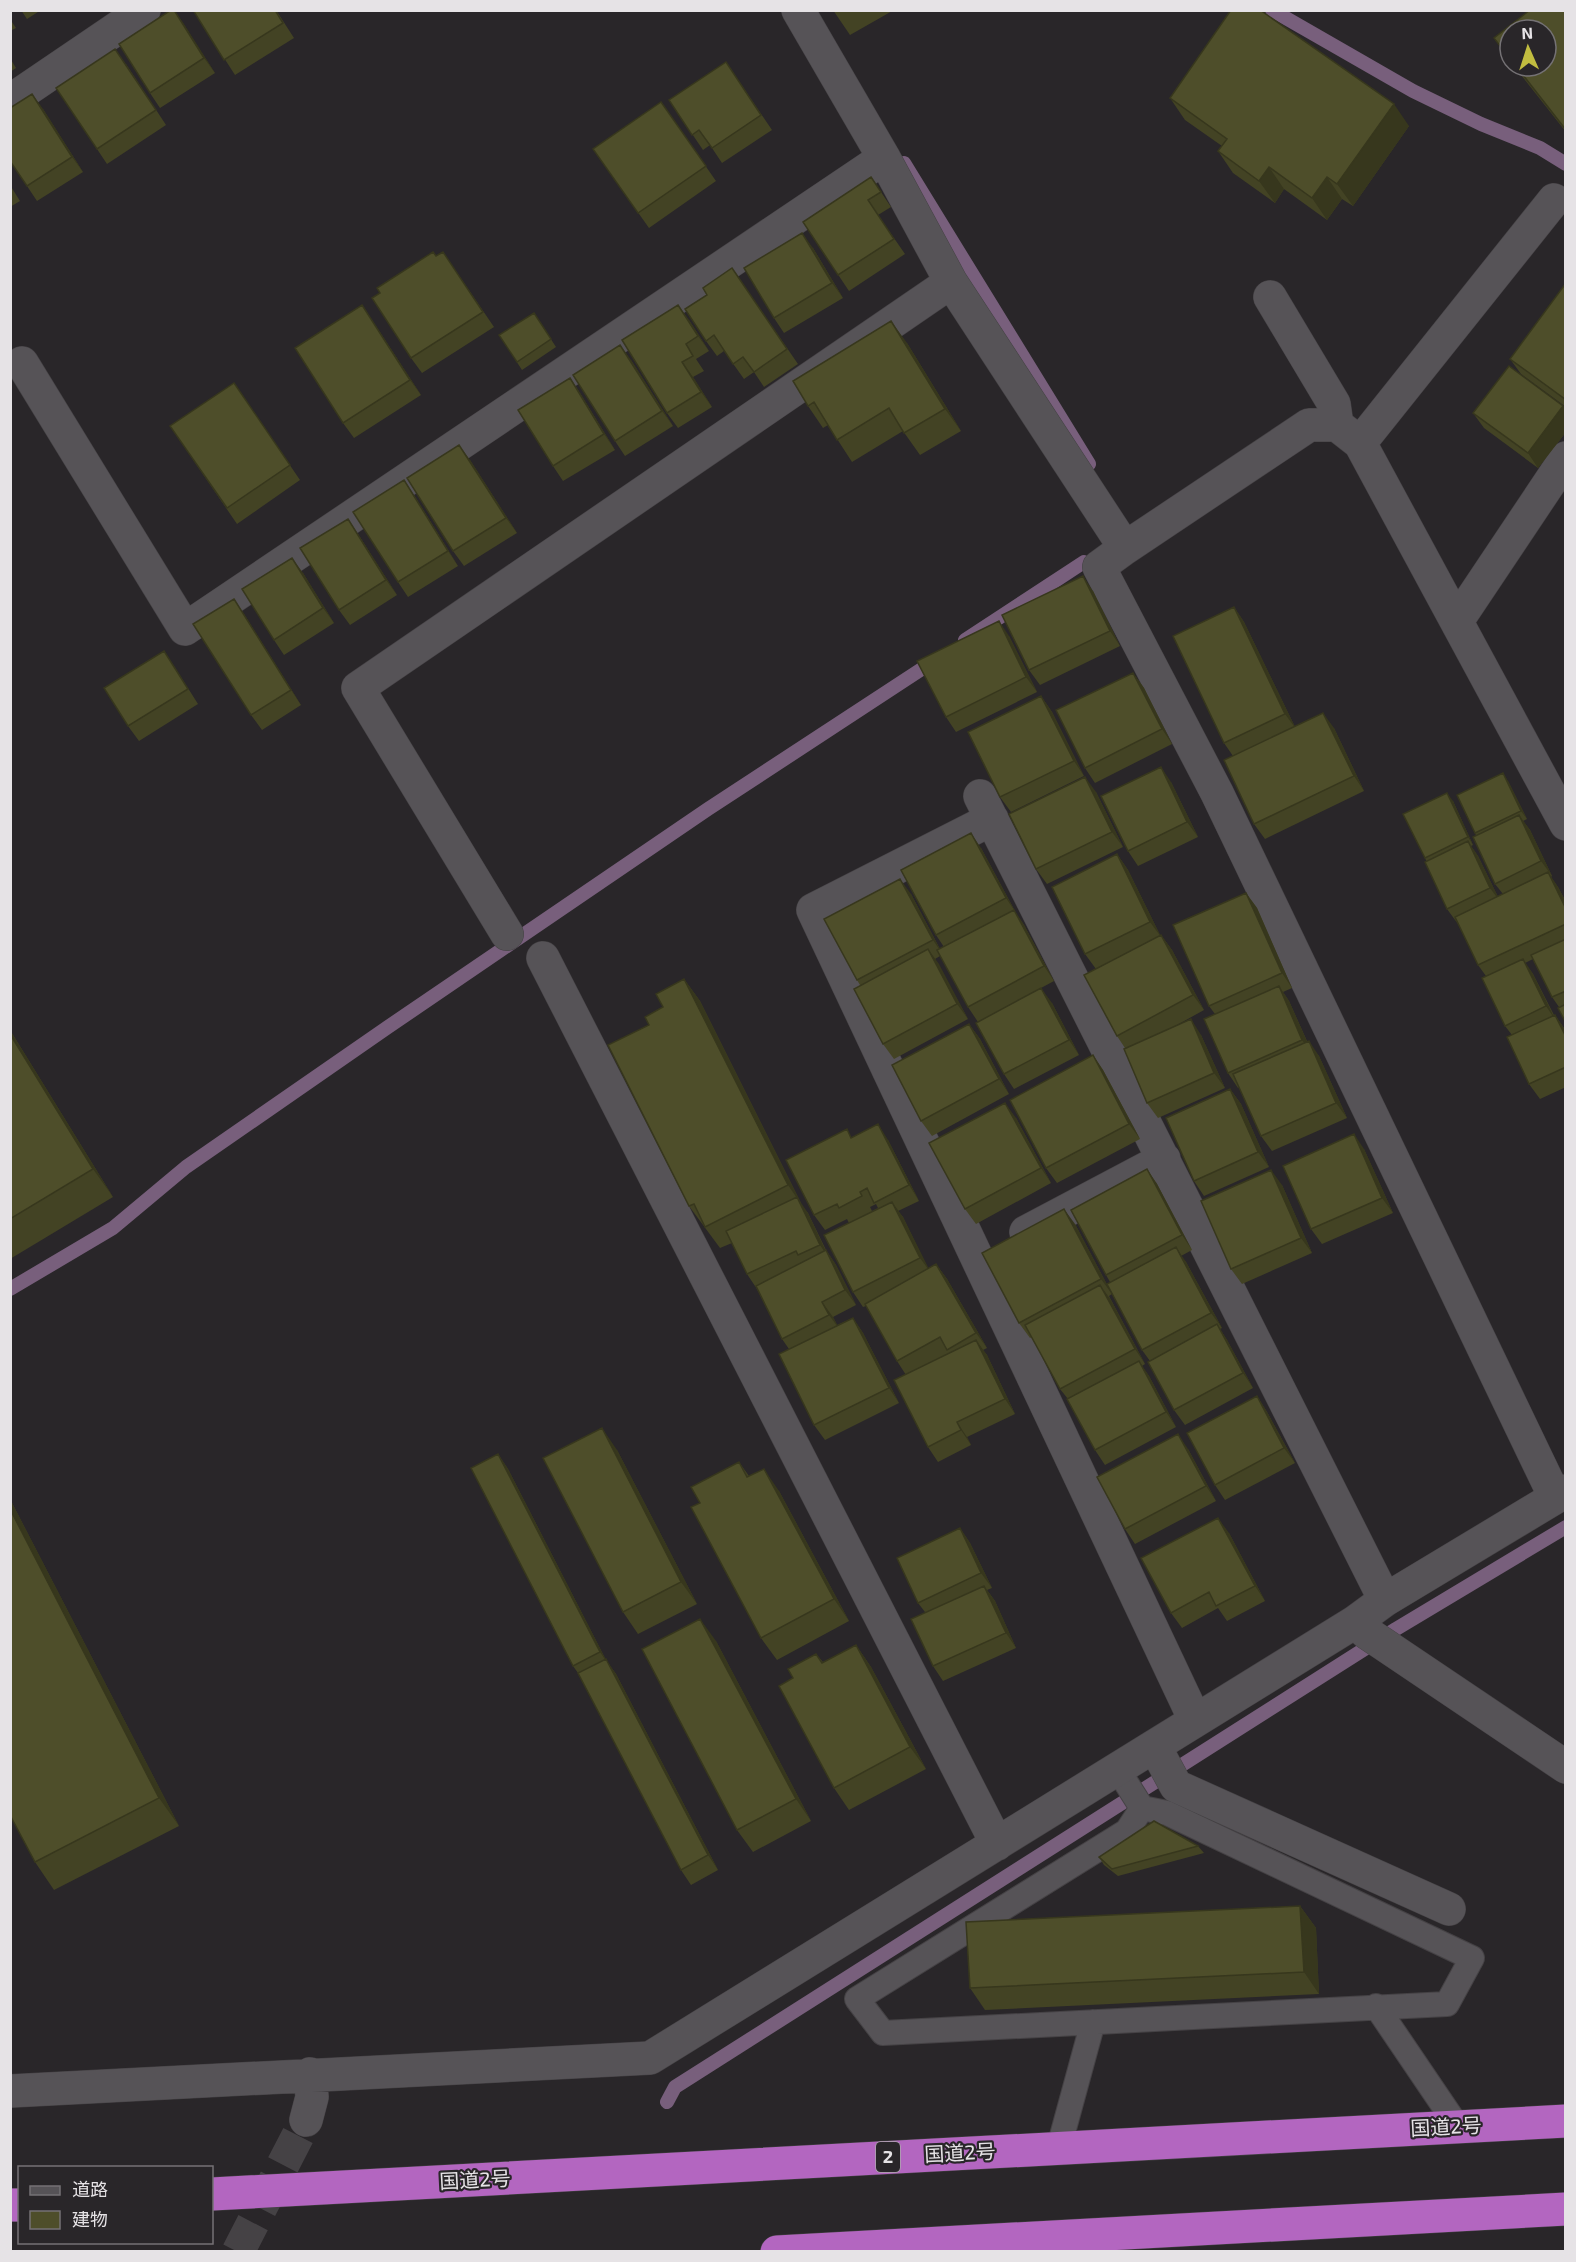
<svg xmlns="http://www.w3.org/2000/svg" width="1576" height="2262" font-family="'Exo 2','Noto Sans JP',sans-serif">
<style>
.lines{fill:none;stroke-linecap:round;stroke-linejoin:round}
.stream{stroke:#785f7c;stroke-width:14}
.street-tunnel{stroke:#454245;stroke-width:33;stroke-dasharray:33 16;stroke-linecap:butt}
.lane-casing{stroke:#454245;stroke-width:26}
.street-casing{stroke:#454245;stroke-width:34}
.highway-casing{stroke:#454245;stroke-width:34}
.lane{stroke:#565357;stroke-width:24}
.street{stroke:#565357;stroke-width:33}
.highway{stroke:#b366c0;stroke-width:33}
.wall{fill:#434324;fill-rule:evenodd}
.shaded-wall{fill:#37371d}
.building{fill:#4e4e2a;stroke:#37371d;stroke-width:1.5}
.labels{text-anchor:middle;stroke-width:4.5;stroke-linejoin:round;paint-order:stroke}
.shield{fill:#292629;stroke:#adaaad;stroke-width:1.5}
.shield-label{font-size:18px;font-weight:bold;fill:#e6e3e6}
.street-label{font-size:20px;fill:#e6e3e6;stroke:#292629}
</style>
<rect width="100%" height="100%" fill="#292629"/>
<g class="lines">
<!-- stream -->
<path class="stream" d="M1272,10l141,81 68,33 59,24 26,16
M904,163l185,301
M965,640l119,-78
M10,1289l103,-61 73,-61 202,-140 320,-218 229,-150
M667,2102l8,-15 721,-458 170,-102"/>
<!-- street-tunnel -->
<path class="street-tunnel" d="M238,2252l68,-132"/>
<defs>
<path id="lane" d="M1118,1770l24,38 25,5 305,145 -25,46 -564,29 -26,-34 270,-168 15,-23
M1376,2006l82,121
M1059,2147l34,-125"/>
<path id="street" d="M798,10l86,148 67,124 174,266 -26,19 118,226 338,704
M10,101l134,-91
M1270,297l64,107 3,21 23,18 206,381
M22,363l163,266 699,-471
M1360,443l194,-243
M1125,548l184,-123h28
M1457,621l109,-163
M980,796l405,804
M992,819l-179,91 382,810
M507,934l-149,-246 593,-406
M543,958l454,886
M1026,1232l138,-73
M1355,1622l12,11 199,134
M1155,1747l21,39 273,123
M10,2091l640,-33 705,-436 30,-22 181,-109
M306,2120l6,-23 -2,-23"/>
<path id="highway" d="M212,2194l1354,-73
M10,2205h10
M777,2252l789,-43"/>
</defs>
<!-- lane casing -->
<use href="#lane" class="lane-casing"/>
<!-- street casing -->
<use href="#street" class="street-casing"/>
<!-- highway casing -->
<use href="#highway" class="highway-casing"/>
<!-- lane -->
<use href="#lane" class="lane"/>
<!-- street -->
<use href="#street" class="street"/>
<!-- highway -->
<use href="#highway" class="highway"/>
</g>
<!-- wall -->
<path class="wall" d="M21,10h20l-14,9z
M174,10l41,63 -55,35 -10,-15z
M193,10h83l18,28 -59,37z
M833,10h61l-44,25z
M1530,10h36v122l-52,-66h32v-36h-36v31l-16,-23z
M10,19l6,9 -6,3z
M10,58l6,10 -6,4z
M726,62l46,68 -50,33 -12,-18 -7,5 -34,-50z
M126,64l40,61 -59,39 -10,-15z
M1170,98l239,28 -56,80 -11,-7 -15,21 -43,-31 -9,14 -42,-30 -15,-22 4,-5 -37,-26z
M661,102l55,79 -67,47 -56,-79z
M43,109l40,63 -46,29 -10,-15z
M871,177l20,30 -13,8 27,39 -56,37 -46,-69z
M10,185l10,16 -10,6z
M813,248l30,50 -59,35 -10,-15z
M443,252l51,75 -72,46 -11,-15 25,-102z
M732,268l66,96 -34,23 -10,-15 -10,7 -20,-28 -7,5 -11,-15 1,-46z
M1566,283v124l-45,-33 -11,-15z
M534,313l22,34 -34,23 -23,-35z
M372,320l49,75 -67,43 -11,-15z
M689,320l20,31 -13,8 8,12 -11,6 19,30 -34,21 -11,-15z
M907,343l54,88 -41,24 -17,-24 -51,31 -24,-37 -5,3 -15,-22z
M631,360l42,66 -48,30 -10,-15z
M570,378l10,15 35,57 -52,31 -10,-15z
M234,383l66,97 -63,44 -67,-98z
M1563,406l3,3v23l-28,36 -54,-40 -11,-15z
M470,460l47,73 -53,33 -11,-15z
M414,495l44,71 -50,31 -10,-15z
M358,534l39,61 -47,30 -11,-15z
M303,573l31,50 -50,32 -10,-15z
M1093,591l27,55 -80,39 -11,-15z
M1234,607l10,15 51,105 39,1 30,63 -99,48 -11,-15 -21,-68 -9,-13z
M244,614l57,91 -39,25 -11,-15z
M1009,636l28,56 -81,40 -10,-15z
M174,666l24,38 -59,37 -11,-15z
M1133,673l11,15 28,56 -77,39 -10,-15z
M1041,696l11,16 32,64 -73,36 -11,-15z
M1508,781l19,38 -4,2 7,9 22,46 -1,1 7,10 8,15v121l-7,-16 -7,-10 -19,-38 -8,4 8,11 21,41h1l11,16v56l-26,12 -11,-15 -17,-49 -7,-9 -19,-50 -8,-11 -20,-41 -11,-15 -22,-51 28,-57 20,44 -2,1 7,10 20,41 5,-3 -8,-10 -20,-51z
M1171,782l27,55 -60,29 -10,-15z
M1096,792l27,55 -76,37 -11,-15z
M981,848l35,65 8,12 30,56 -76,41 -10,-15 -28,-51 -5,3 33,60 -74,40 -11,-15 -23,-59 -3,-5 54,-86 29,55 4,-2 -8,-12z
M1117,854l11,16 32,65h1l11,15 32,60 -36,20 33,5 24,53 -67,30 -11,-15 -22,-55 -8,-12 -21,-67 -11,-15z
M1246,893l11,15 35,80 -9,4 6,9 18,40 12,15 28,62 -75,33 -11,-15 -22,-49 -1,1 -10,-15 -13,-59 -6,-8z
M684,979l16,22 103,206 5,6 18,37 10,15 20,40 -23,12 4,8 16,-7 10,15 36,70 -74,37 -11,-15 -25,-76 -7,-10 -25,-50 -10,-15 -15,-31 -12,5 -31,-42 -40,-181z
M1052,1003l27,52 -65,34 -10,-15z
M969,1024l11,15 29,55 -77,42 -11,-15z
M10,1030l103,167 -103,62z
M1093,1055l10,15 37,69 -83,44 -11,-15z
M1230,1089l11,15 28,63 -65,29 -10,-15z
M1016,1118l35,65 -75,41 -11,-15z
M852,1137l36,3 31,61 -21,10 5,6 25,52 8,-5 11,15 40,69 -4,2 4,5 28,59 -48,23 4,8 -33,17 -10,-15 -22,-72 -9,-14 -31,-55 -3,1 -10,-15 -4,-69 -2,-4 -22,11 -11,-15zM876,1204l2,4 -6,3 -2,-4z
M1364,1149l29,64 -71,31 -11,-15z
M1147,1169l10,15 35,66 -11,6 5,6 36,66 -2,1 7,11 26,48 -68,37 -11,-15 -24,-49 -8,-11 -32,-68 -4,-7z
M1282,1185l30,68 -70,31 -11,-15z
M1075,1224l37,70 -3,2 36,68 -3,2 7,10 27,51 -71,38 -10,-15 -27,-51 -8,-10 -28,-52 -2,1 -11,-15z
M1257,1396l10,16 28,51 -70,37 -10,-15z
M1188,1449l28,52 -81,43 -10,-15z
M617,1450l80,154 -59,30 -15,-22z
M498,1454l10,15 98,191 10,14 102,196 -27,15 -10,-15 -103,-197 -5,-7z
M739,1462l10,14 30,15 70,130 -72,39 -16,-22 -61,-135z
M10,1499l169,327 -125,64 -19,-28z
M960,1528l10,15 22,45 -5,2 8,11 21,47 -73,33 -10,-15 -8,-54 -7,-9z
M1229,1533l36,68 -38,20 -9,-13 -36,20 -11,-15z
M716,1641l95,180 -58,31 -16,-22z
M856,1645l15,22 55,102 -77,41 -15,-22 -41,-110 23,-24 7,8z
M1198,1846l6,7 -86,23 -14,-11 -5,-8z
M1300,1906l16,22 3,66 -334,16 -15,-22z"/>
<!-- shaded-wall -->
<path class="shaded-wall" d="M174,10l10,14 31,49 -11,-15z
M32,94l11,15 40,63 -11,-15z
M1394,104l15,22 -56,80 -16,-22z
M1269,167l15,22 -9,14 -16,-22z
M1327,177l15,22 -15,21 -15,-22z
M802,233l11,15 30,50 -11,-15z
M362,305l10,15 49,75 -11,-15z
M678,305l11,15 20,31 -11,-15z
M891,321l16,22 54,88 -16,-22z
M620,345l11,15 42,66 -11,-15z
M682,362l11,15 19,30 -11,-15z
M570,378l10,15 35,57 -11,-16z
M1563,406l3,3v23l-28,36 -10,-15z
M459,445l11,15 47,73 -11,-15z
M404,480l10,15 44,71 -10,-15z
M348,519l10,15 39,61 -11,-15z
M292,558l11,15 31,50 -11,-15z
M1083,576l10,15 27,55 -10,-15z
M234,599l10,15 57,91 -10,-15z
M1234,607l10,15 52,107 -11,-15z
M999,621l10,15 28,56 -11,-15z
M1133,673l11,15 28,56 -10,-15z
M1041,696l11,16 32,64 -10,-15z
M1323,713l11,15 30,63 -10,-15z
M1161,767l10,15 27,55 -11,-15z
M1503,773l5,8 19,38 -6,-8z
M1085,777l11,15 27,55 -11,-15z
M1447,793l6,8 20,44 -5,-8z
M1519,815l11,15 22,46 -11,-15z
M971,833l10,15 35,65 -10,-15z
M1468,841l10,15 23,47 -11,-15z
M1117,854l11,16 33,67 -11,-15z
M1548,872l10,15 8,15v7z
M900,879l11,15 32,61 -10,-15z
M1246,893l11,15 35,80 -10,-15z
M1014,910l10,15 30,56 -10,-15z
M1161,935l11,15 32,60 -11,-15z
M928,949l11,15 29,55 -11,-15z
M1523,959l10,15 23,47 -10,-15z
M684,979l16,22 103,206 -15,-22z
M1279,986l10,15 24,54 -11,-15z
M1041,988l11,15 27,52 -10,-15z
M1555,1015l11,16v6z
M1191,1019l10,16 24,53 -11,-15z
M969,1024l11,15 29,55 -10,-15z
M10,1030l103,167 -20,-28 -83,-135z
M1309,1041l10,15 28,62 -11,-15z
M1093,1055l10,15 37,69 -11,-15z
M1230,1089l11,15 28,63 -11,-15z
M1005,1103l11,15 35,65 -10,-15z
M878,1124l10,16 31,61 -10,-16z
M1354,1134l10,15 29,64 -11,-15z
M1147,1169l10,15 35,66 -10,-15z
M1271,1170l11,15 30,68 -11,-15z
M797,1197l11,16 22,47 -10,-15z
M892,1202l11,15 28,56 -11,-15z
M1064,1209l11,15 37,70 -11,-15z
M1176,1247l10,15 36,66 -11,-15z
M826,1250l10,15 20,40 -11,-15z
M936,1264l11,15 40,69 -11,-15z
M1100,1285l11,15 34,64 -10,-15z
M822,1302l11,15 7,13 -11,-15z
M853,1318l10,15 36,70 -10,-15z
M1217,1324l10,16 26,48 -10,-15z
M976,1340l11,15 28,59 -10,-15z
M1139,1361l10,15 27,51 -10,-15z
M1257,1396l10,16 28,51 -11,-15z
M957,1422l10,15 4,8 -10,-15z
M602,1428l15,22 80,154 -16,-22z
M1178,1434l10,15 28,52 -10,-15z
M498,1454l10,15 98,191 10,14 102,196 -10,-15 -98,-188 -10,-15z
M764,1469l15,22 70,130 -15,-22z
M10,1499l169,327 -20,-28 -149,-289z
M1218,1518l11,15 36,68 -10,-15z
M960,1528l10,15 22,45 -11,-15z
M984,1586l11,15 21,47 -10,-15z
M700,1619l16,22 95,180 -15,-22z
M856,1645l15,22 55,102 -16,-22z
M1300,1906l16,22 3,66 -15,-22z"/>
<!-- building -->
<path class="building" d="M171,10h3l30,48 -54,35 -31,-49z
M193,10h82l8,13 -59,37z
M1231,10h29l134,94 -57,80 -10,-7 -15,21 -43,-31 -10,14 -41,-30 9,-12 -57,-41z
M1530,10h36v120l-50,-64h30v-36h-36v29l-16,-21z
M115,49l41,61 -59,39 -41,-61z
M726,62l35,53 -49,33 -13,-18 -7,5 -23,-35z
M32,94l40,63 -45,29 -17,-25v-53z
M661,102l45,64 -68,47 -45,-64z
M871,177l10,15 -13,8 26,39 -56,36 -35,-53z
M802,233l30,50 -58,35 -30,-50z
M433,252l3,4 7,-4 40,60 -72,46 -39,-60 8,-5 -3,-5z
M732,268l55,81 -33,23 -11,-15 -10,7 -19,-29 -8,6 -21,-32 22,-14 -4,-7z
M1566,283v114l-1,2 -55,-40z
M362,305l48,75 -67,43 -48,-75z
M678,305l20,31 -12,8 7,12 -11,6 19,30 -34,21 -45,-73z
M534,313l17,26 -34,23 -18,-27z
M891,321l54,88 -41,24 -15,-25 -52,32 -23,-38 -6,4 -15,-25z
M620,345l42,66 -47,30 -42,-66z
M1509,366l54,40 -35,47 -55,-40z
M570,378l34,56 -51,32 -35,-56z
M234,383l56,82 -63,43 -57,-82z
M459,445l47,73 -53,33 -46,-73z
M404,480l44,71 -50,31 -45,-70z
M348,519l38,61 -47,30 -39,-62z
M292,558l31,50 -49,32 -32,-51z
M1083,576l27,55 -81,39 -27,-55z
M234,599l57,91 -40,25 -58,-91z
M1234,607l51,107 -61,29 -51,-107z
M999,621l27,56 -80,40 -29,-56z
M164,651l24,38 -60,37 -24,-38z
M1133,673l29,56 -77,39 -29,-58z
M1041,696l33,65 -74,36 -32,-65z
M1323,713l31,63 -100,48 -30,-64z
M1161,767l26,55 -59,29 -27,-55z
M1503,773l18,38 -46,22 -18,-38z
M1085,777l27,55 -76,37 -27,-55z
M1447,793l21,44 -43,21 -22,-44z
M1519,815l22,46 -46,23 -22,-47z
M971,833l35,65 -70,37 -35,-65z
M1468,841l22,47 -43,21 -22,-47z
M1117,854l33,68 -65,32 -33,-67z
M1548,872l18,37v15l-88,41 -23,-48z
M900,879l33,61 -76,40 -33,-61z
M1246,893l36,80 -73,33 -36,-81z
M1014,910l30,56 -76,41 -31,-57z
M1161,935l32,60 -76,41 -33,-61z
M1566,939v52l-14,6 -21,-42z
M928,949l29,55 -74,40 -29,-55z
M1523,959l23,47 -41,20 -23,-48z
M684,979l104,206 -83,42 -11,-23 -5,2 -81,-161 41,-20 -4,-8 18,-10 -7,-13z
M1279,986l23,54 -74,33 -24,-54z
M1041,988l28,52 -65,34 -28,-51z
M1566,1004v19l-8,-15z
M1555,1015l11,22v30l-37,17 -22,-47z
M1191,1019l23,54 -67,30 -23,-54z
M969,1024l30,55 -78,42 -29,-56z
M10,1034l83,135 -83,50z
M1309,1041l27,62 -75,33 -28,-62z
M1093,1055l36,69 -83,44 -36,-68z
M1230,1089l28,63 -64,29 -28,-63z
M1005,1103l36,65 -76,41 -36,-66z
M878,1124l31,61 -35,18 -7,-15 -7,4 2,4 -23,12 -2,-4 -23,11 -28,-55 61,-31 4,9z
M1354,1134l28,64 -71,31 -28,-63z
M1147,1169l35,66 -76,40 -35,-65z
M1271,1170l30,68 -70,31 -30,-68z
M797,1197l23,48 -22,10 -2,-4 -49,23 -21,-43z
M892,1202l28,56 -67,34 -29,-57z
M1064,1209l37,70 -82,44 -37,-70z
M1176,1247l35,66 -69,37 -35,-66z
M826,1250l19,40 -23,12 7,13 -47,24 -26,-53z
M936,1264l40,69 -29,17 -7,-13 -43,24 -32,-57z
M1100,1285l35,64 -75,40 -35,-64z
M853,1318l36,70 -75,37 -35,-71z
M1217,1324l26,49 -69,37 -26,-48z
M976,1340l29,59 -48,23 4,8 -33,17 -34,-67z
M1139,1361l27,51 -71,38 -28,-51z
M1257,1396l27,52 -69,37 -28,-52z
M602,1428l79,154 -58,30 -80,-154z
M1178,1434l28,52 -81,43 -28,-52z
M498,1454l102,198 -27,14 -102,-198z
M739,1462l8,15 17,-8 70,130 -73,39 -70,-131 9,-4 -9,-16z
M10,1509l149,289 -124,64 -25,-47z
M1218,1518l37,68 -39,20 -7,-14 -38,21 -30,-55z
M960,1528l21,45 -63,30 -21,-45z
M984,1586l22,47 -73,33 -22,-47z
M700,1619l96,180 -59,31 -95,-181z
M856,1645l54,102 -76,41 -55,-102 14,-8 -5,-9 28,-15 6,9z
M606,1659l102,196 -27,15 -103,-197z
M1154,1821l44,25 -86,23 -13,-12z
M1300,1906l4,66 -334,16 -4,-66z"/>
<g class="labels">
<!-- shield labels -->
<rect class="shield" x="876" y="2142" width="24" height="30" rx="4.5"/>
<g class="shield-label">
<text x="888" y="2163">2</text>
</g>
<!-- street labels -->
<g class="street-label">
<text transform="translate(1446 2127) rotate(-3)" y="7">国道2号</text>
<text transform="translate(960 2153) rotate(-3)" y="7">国道2号</text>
<text transform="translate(475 2180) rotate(-3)" y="7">国道2号</text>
</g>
</g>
<!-- border -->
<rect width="1576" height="2262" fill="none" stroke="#e6e3e6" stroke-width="24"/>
<!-- legend -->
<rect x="18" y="2166" width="195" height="78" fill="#292629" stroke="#757275" stroke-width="1.5"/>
<rect x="30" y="2186" width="30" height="9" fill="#565357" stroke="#757275" stroke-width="1.5"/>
<text x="72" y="2196" font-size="18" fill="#e6e3e6">道路</text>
<rect x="30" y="2211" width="30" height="18" fill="#4e4e2a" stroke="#757275" stroke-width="1.5"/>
<text x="72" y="2226" font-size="18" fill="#e6e3e6">建物</text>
<!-- north arrow -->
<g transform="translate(1528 48) rotate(357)"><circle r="28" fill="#292629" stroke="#757275" stroke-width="1.5"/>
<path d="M0-4.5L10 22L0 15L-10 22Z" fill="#c1bd40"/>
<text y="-9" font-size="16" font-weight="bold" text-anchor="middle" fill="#e6e3e6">N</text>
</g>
</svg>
